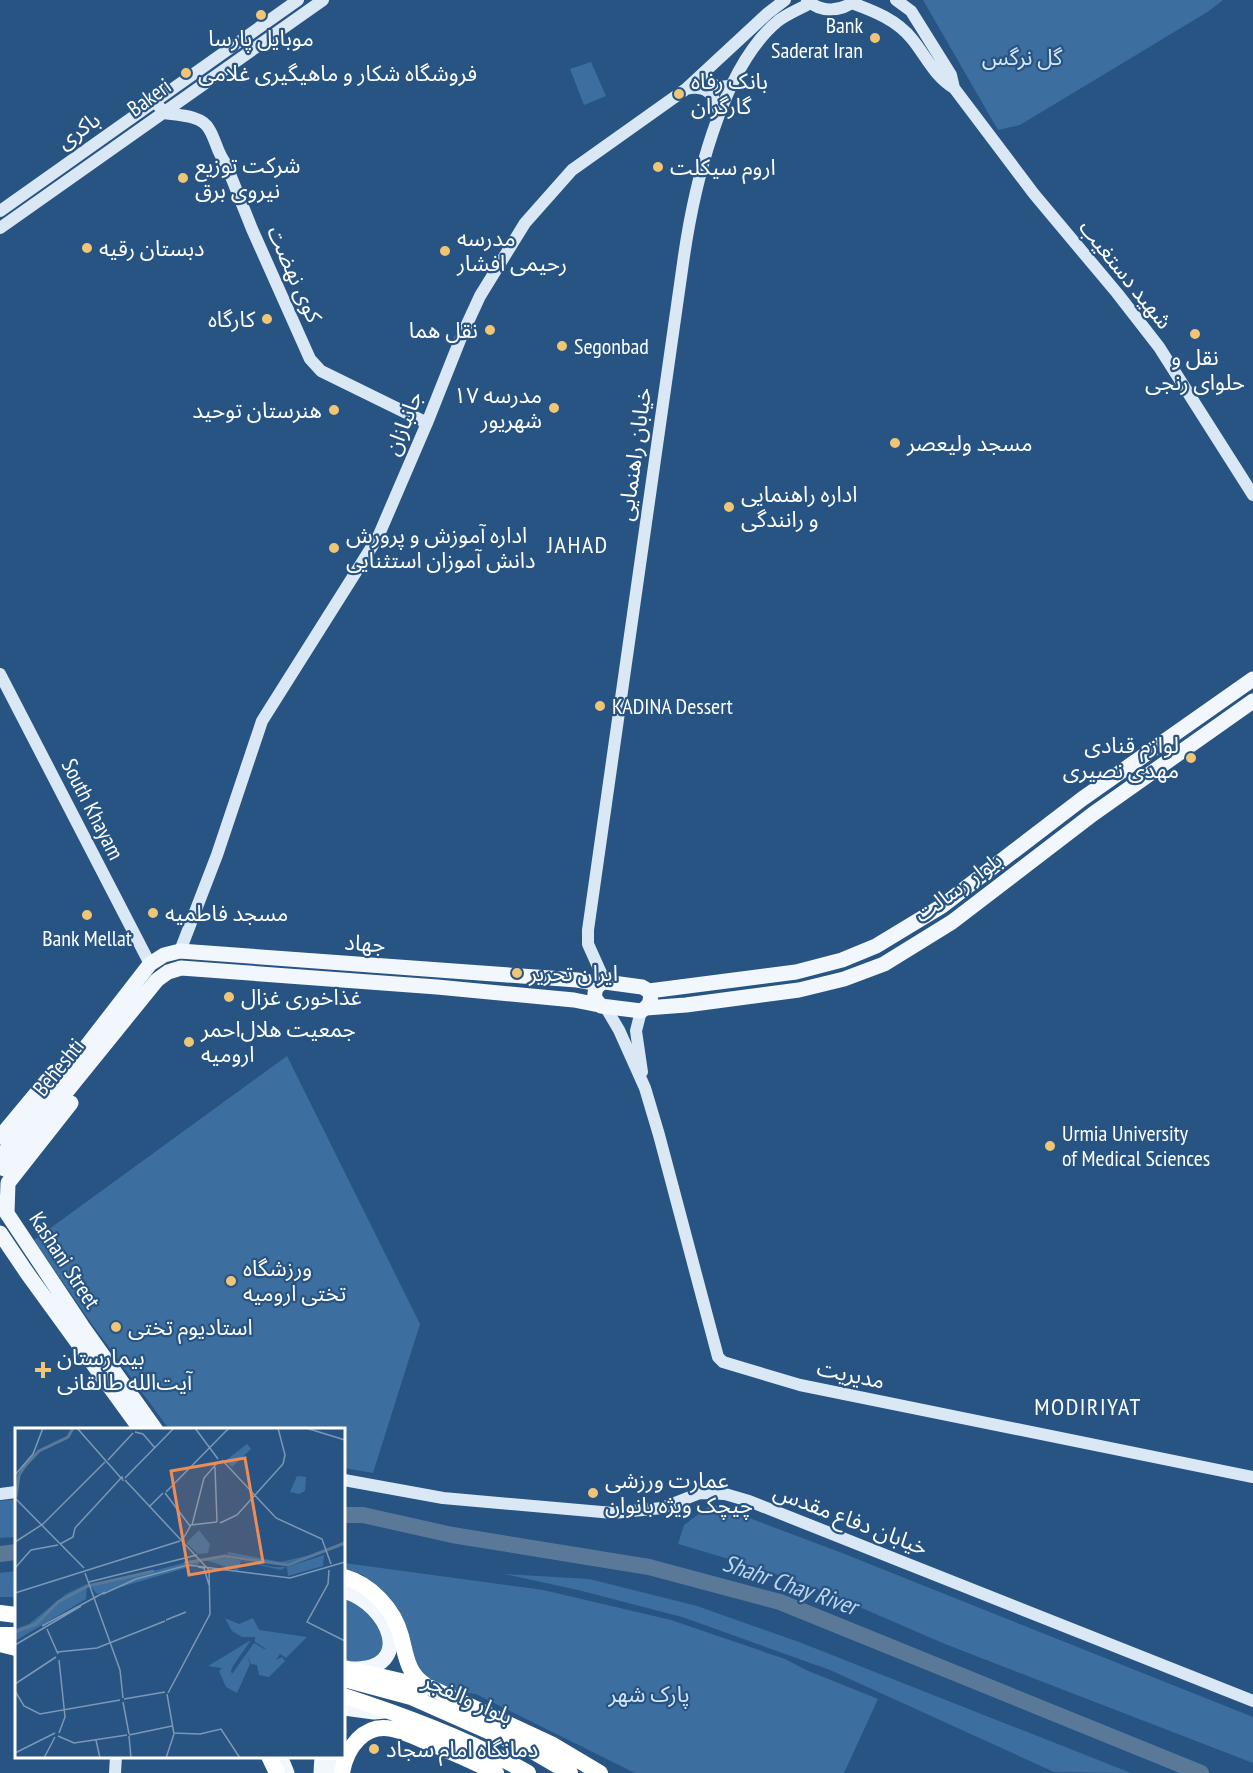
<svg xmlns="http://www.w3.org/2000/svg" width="1253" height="1773" font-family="'PT Sans Narrow','Noto Sans Arabic',sans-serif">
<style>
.green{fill:#3c6f9f}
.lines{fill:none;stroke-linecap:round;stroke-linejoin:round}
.river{stroke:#5a7998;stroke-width:16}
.secondary{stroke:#dae8f6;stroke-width:12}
.primary{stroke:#f2f7fd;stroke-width:15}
.highway{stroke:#fff;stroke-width:16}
.poi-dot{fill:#efc576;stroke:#275483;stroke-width:2}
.labels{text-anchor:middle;stroke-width:4.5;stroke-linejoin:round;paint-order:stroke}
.poi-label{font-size:22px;fill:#fff;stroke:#275483;text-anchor:start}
.park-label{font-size:22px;fill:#d4e5f5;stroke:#275483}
.street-label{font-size:22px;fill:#fff;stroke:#275483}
.neighbourhood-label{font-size:24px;letter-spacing:1.5px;fill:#fff;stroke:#275483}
.water-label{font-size:24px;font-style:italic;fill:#bcd6ee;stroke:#275483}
.inset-river{fill:none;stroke:#5a7998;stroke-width:3}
.inset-road{fill:none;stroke:#7d98b5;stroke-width:1.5}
.view{fill:#ef8b55;fill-opacity:0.15;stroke:#ef8b55;stroke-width:3}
.inset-edge{fill:none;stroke:#fff;stroke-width:3}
</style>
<rect width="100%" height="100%" fill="#275483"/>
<!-- green -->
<path class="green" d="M923,0h300l-14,11 -189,114 -22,5z
M591,62l15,34 -22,9 -14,-36z
M287,1056l133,268 -47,149 -29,-5v-38l-175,-1 -78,-106 -57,-83z
M16,1499v38l-16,1v-37z
M712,1504l130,49 411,164v46l-308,-119 -125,-54 -64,-23 -78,-23 6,-19z
M344,1563l199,27 128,30 114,39 21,11 72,29 -34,74h-209l-159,-79 -20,-2 -32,-16 -7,-7 -29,-71 -25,-23 -19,-6z
M16,1571v26h-16v-24z
M504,1574l85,5 108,27 102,36 332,131 -77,-1 -224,-102 -148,-53 -104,-27z
M344,1595l31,20 10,30 -9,14 -32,6z"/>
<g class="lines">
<!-- river -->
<path class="river" d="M344,1515h19l89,20 197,32 131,35 421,171
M0,1554l16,-2"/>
<!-- secondary -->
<path class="secondary" d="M807,0c14,13 34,12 49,0
M896,0l15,11 40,64 3,13
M852,3c22,8 45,17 60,36 14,17 22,37 42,49l80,106 83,99 42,54 94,148
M706,71l-1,5c7,11 15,12 27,9
M686,89c20,-5 28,5 33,23
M155,101l9,12c13,2 38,2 45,16 7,11 8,24 17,35l26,65 58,130 11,12 106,52
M0,211l298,-211
M0,228l323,-228
M0,674l150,290
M180,951l37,-96 45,-134 116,-184 49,-114 35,-88 18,-39 45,-73 47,-53 114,-81 82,-76 17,-13
M605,982l-17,-38v-14l95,-667c10,-72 37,-194 95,-242 9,-7 22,-12 32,-18
M606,1008l13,22 26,58 14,47 59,222 5,5 77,23 453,92
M641,1011l-5,20 6,41
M344,1480l99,18 170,15 49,-5 38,-15 25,1 24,7 504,200
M0,1494l16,-2
M115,1773l1,-17"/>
<!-- primary -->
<path class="primary" d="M605,982l37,5 7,4c4,9 0,16 -8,20l-40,-5 -6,-7c-1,-9 1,-14 10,-17z
M649,991l147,-19 46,-12 34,-14 66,-40 140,-107 171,-120
M646,1008l40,-3 113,-15 45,-11 40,-15 68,-42 141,-108 160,-113
M0,1137l54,-65
M0,1158l150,-194 14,-9 16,-4 397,29 23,4
M4,1169l153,-189 11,-8 13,-4 256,19 137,13 25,5
M0,1203l82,123 74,104
M7,1213l1,-30 63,-80
M0,1233l27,40 114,157
M344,1591c45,13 72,78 9,78
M344,1708l30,4 11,-1
M280,1756l7,17
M321,1773l1,-17
M333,1773l1,-17"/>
<!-- highway -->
<path class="highway" d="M344,1577c26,7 50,32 57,59 5,19 6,37 24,49
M0,1613l16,2
M0,1635h16
M0,1644l16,4
M344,1668l87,20 122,57 47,28
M344,1679l67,18 120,53 39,23
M344,1696c62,20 127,44 184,77
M269,1756l8,17
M342,1773c4,-25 22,-50 50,-44 14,3 27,10 40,15 22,9 43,18 64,29"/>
</g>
<!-- markers -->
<g class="poi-dot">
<circle cx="261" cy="15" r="6"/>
<circle cx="875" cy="38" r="6"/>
<circle cx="186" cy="73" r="6"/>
<circle cx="679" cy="94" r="6"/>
<circle cx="658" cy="167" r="6"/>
<circle cx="183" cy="178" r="6"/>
<circle cx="87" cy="248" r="6"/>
<circle cx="445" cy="251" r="6"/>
<circle cx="267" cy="319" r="6"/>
<circle cx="490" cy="330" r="6"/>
<circle cx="1195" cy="334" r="6"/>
<circle cx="562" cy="346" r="6"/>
<circle cx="554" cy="408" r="6"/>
<circle cx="334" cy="410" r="6"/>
<circle cx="895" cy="443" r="6"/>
<circle cx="729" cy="507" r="6"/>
<circle cx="334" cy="548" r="6"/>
<circle cx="600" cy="706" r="6"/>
<circle cx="1191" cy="758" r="6"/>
<circle cx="153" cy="913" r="6"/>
<circle cx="87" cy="915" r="6"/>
<circle cx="517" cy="973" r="6"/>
<circle cx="229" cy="997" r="6"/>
<circle cx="189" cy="1042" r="6"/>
<circle cx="1050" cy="1146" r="6"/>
<circle cx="231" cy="1281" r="6"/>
<circle cx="116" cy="1327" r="6"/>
<path d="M40 1361h6v6h6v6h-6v6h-6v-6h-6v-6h6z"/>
<circle cx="593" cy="1493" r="6"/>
<circle cx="374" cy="1749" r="6"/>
</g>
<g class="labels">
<!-- poi labels -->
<g class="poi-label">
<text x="863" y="33" text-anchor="end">Bank<tspan x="863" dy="25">Saderat Iran</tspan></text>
<text x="261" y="46" text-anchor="middle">موبایل پارسا</text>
<text x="198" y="81">فروشگاه شکار و ماهیگیری غلامی</text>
<text x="691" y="89">بانک رفاه<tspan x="691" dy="25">گارگران</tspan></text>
<text x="195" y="173">شرکت توزیع<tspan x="195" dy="25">نیروی برق</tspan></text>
<text x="670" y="175">اروم سیکلت</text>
<text x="457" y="246">مدرسه<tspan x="457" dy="25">رحیمی افشار</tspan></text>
<text x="99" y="256">دبستان رقیه</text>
<text x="255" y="327" text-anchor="end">کارگاه</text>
<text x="478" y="338" text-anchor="end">نقل هما</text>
<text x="574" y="354">Segonbad</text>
<text x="1195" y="365" text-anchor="middle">نقل و<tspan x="1195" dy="25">حلوای رنجی</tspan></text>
<text x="542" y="403" text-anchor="end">مدرسه ۱۷<tspan x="542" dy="25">شهریور</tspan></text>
<text x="322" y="418" text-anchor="end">هنرستان توحید</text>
<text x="907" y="451">مسجد ولیعصر</text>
<text x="741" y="502">اداره راهنمایی<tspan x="741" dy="25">و رانندگی</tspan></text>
<text x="346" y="543">اداره آموزش و پرورش<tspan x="346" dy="25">دانش آموزان استثنایی</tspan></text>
<text x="612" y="714">KADINA Dessert</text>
<text x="1179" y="753" text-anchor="end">لوازم قنادی<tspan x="1179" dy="25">مهدی نصیری</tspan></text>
<text x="165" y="921">مسجد فاطمیه</text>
<text x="87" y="946" text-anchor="middle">Bank Mellat</text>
<text x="529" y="981">ایران تحریر</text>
<text x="241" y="1005">غذاخوری غزال</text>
<text x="201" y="1037">جمعیت هلال‌احمر<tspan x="201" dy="25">ارومیه</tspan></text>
<text x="1062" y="1141">Urmia University<tspan x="1062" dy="25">of Medical Sciences</tspan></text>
<text x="243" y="1276">ورزشگاه<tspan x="243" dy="25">تختی ارومیه</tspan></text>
<text x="128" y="1335">استادیوم تختی</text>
<text x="57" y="1365">بیمارستان<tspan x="57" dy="25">آیت‌الله طالقانی</tspan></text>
<text x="605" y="1488">عمارت ورزشی<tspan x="605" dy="25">چیچک ویژه بانوان</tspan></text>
<text x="386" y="1757">دمانگاه امام سجاد</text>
</g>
<!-- park labels -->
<g class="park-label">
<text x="1022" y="65">گل نرگس</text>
<text x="649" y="1702">پارک شهر</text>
</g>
<!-- street labels -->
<g class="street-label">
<text transform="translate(149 97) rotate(-36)" y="8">Bakeri</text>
<text transform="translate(78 130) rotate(-35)" y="8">باکری</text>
<text transform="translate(295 274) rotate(66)" y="8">کوی نهضت</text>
<text transform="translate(1126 274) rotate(51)" y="8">شهید دستغیب</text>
<text transform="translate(403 423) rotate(-68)" y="8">جانبازان</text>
<text transform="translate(634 454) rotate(-82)" y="8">خیابان راهنمایی</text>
<text transform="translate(93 809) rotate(63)" y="8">South Khayam</text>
<text transform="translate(958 887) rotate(-36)" y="8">بلوار رسالت</text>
<text transform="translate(365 943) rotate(4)" y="8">جهاد</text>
<text transform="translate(58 1067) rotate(-51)" y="8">Beheshti</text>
<text transform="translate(65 1260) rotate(57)" y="8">Kashani Street</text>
<text transform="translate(851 1374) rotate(12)" y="8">مدیریت</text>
<text transform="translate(851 1519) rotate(21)" y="8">خیابان دفاع مقدس</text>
<text transform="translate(468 1698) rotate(24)" y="8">بلوار والفجر</text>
</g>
<!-- neighbourhood labels -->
<g class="neighbourhood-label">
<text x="578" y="553">JAHAD</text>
<text x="1088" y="1415">MODIRIYAT</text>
</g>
<!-- water labels -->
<g class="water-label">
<text transform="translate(790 1585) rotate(19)" y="8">Shahr Chay River</text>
</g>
</g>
<!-- overview -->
<g transform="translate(15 1428)">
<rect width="330" height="330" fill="#275483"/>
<path d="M232,16l4,5 -19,18 -7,-6zM282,48l9,1 -1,14 -6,3 -9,-2zM184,102l11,14 -2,9 -10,1 -12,-11zM213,124l53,10 42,-10 -39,12 -57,-10zM309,127l-1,11 -35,10 -1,-9zM214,130l45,9h12l-5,3 -40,-9 -3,10 -35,-12zM184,131v5l-102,30 -6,-7zM72,156l-1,15 -71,42v-12l14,-5 37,-30zM210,190l14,6 14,-6 6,12 48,7 -21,21 -10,-7 4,3 -4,6 6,-3 3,4 -16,16 -10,-2 -2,-10 -6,-1 -4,-9 3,9 -13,29 -11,-6 -7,-16 3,-3 -14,-2 43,-26 -18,26 -2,5 1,3 22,-31 10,6h2l-11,-7v-5h-13l-10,-6z" fill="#3c6f9f"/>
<path class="inset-river" d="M1,69l3,-22 6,-9 14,-15 29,-14 5,-9M169,135l41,-7 63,9 57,-22M0,204l21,-8 22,-22 30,-16 66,-15"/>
<path class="inset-road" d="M62,0l44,50M180,0l23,31M291,0l39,12M120,4l8,2 12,14M93,32l25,-27M207,32l54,58 46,21 9,25M200,39l2,55M0,47l18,-21 10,-26M110,50l49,-50M110,52l84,90 1,44 -42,79M151,64l63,-64M150,65l25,33M0,70l69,70M134,79l14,-14M205,95l17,-8 46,-51 2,-9 -7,-27M177,97l12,-47 14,-16M168,111l8,-14 26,-3M0,114l28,-18 62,-62M45,116l13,-7 2,-9 47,-51 1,4M183,139l6,1 5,17M0,140l16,-18 27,-5M314,142l-1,14 -21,38 38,19M70,145l35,97 3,28M74,154l108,-27M0,165l165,-52M88,166l33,-15 52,-14 102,13 55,-16M151,192l20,-8M27,198l63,-34M32,201l11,25M0,217l66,-39M42,224l40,-4 68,-27M0,256l41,-27M0,263l9,15 16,8 80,-14M109,271l41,-7M108,274l6,32M44,305l6,-16 -6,-57M158,305l27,1 21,-5 19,29M114,307l43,-9M43,308l16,7 53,-8M114,308l2,22M81,312l4,18M0,325l40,-20M29,330l11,-21M151,330l8,-24 -7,-40"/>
<path class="view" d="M230,30l18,104 -74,13 -18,-104z"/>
<rect width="330" height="330" class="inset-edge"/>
</g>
</svg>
